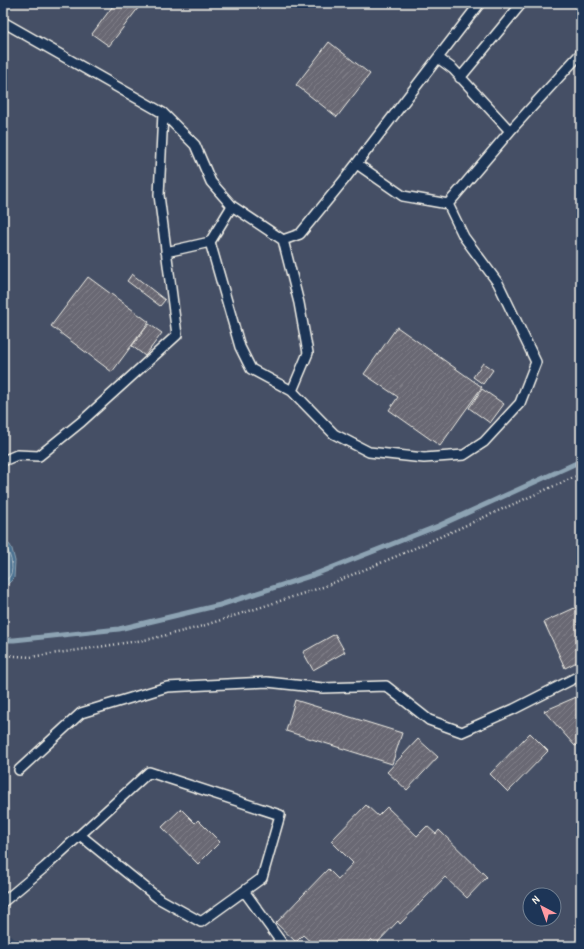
<svg xmlns="http://www.w3.org/2000/svg" width="584" height="949" font-family="'Patrick Hand',sans-serif">
<style>
.built{fill:#444f65;fill-rule:evenodd}
.water{fill:#486f90;stroke:#8da3b3}
.lines{fill:none;stroke-linecap:round;stroke-linejoin:round}
.shore{stroke:#afbdc5;stroke-width:1}
.stream{stroke:#8da3b3;stroke-width:5}
.building{fill:url(#building-hatch);stroke:#f4f1e8}
.lane-casing{stroke:#f4f1e8;stroke-width:12}
.path{stroke:#f4f1e8;stroke-width:2.5;stroke-dasharray:1 3;stroke-linecap:butt}
.lane{stroke:#1d3557;stroke-width:9}
</style>
<defs>
<pattern id="building-hatch" width="6" height="6" patternUnits="userSpaceOnUse"><rect width="6" height="6" fill="#696873"/><path d="M-1 1l2-2M0 6l6-6M5 7l2-2" fill="none" stroke="#7f7e87"/></pattern>
</defs>
<rect width="100%" height="100%" fill="#34445f"/>
<filter id="ink" filterUnits="userSpaceOnUse"><feTurbulence type="fractalNoise" baseFrequency=".025" numOctaves="2"/><feDisplacementMap in="SourceGraphic" scale="8" xChannelSelector="R" yChannelSelector="G"/><feConvolveMatrix kernelMatrix="1 2 1 2 8 2 1 2 1" color-interpolation-filters="sRGB"/></filter>
<g filter="url(#ink)">
<!-- built -->
<path class="built" d="M16,3h565v943h-561l-17,-18v-908zM530,895h24v24h-24z"/>
<!-- water -->
<path class="water" d="M3,541l7,4 2,4 3,12 -1,17 -11,11z"/>
<g class="lines">
<!-- shore -->
<path class="shore" d="M3,545c7,5 12,23 7,31 -2,3 -5,5 -7,8"/>
<!-- stream -->
<path class="stream" d="M3,640h11l105,-11 101,-24 93,-30 125,-49 143,-65"/>
</g>
<!-- building -->
<path class="building" d="M115,3h27l-33,43 -17,-12z
M329,42l41,32 -33,43 -41,-32z
M132,274l33,26 -5,6 -33,-25z
M88,277l61,45 -37,50 -61,-46z
M149,324l13,9 -17,23 -13,-10z
M397,327l85,60 -42,59 -51,-36 9,-13 -34,-23z
M483,363l10,7 -10,14 -10,-7z
M482,389l22,15 -14,19 -21,-15z
M581,605v43l-3,1 3,6v5l-16,8 -21,-46z
M335,634l10,18 -32,18 -10,-18z
M581,695v49l-6,2 -31,-35z
M295,700l107,33 -10,31 -106,-33z
M530,733l18,18 -40,41 -18,-18z
M418,739l20,18 -31,33 -20,-18z
M366,805l12,11 9,-9 30,29 10,-10 9,8 3,-4 48,47 -20,21 -22,-21 -45,47 -2,-3 -22,23 -5,-5 -7,7h-49l-12,-11 -7,7 -20,-19 52,-54 10,10 15,-16 -22,-22z
M181,809l14,14 3,-3 22,22 -22,22 -36,-37z"/>
<g class="lines">
<defs>
<path id="lane" d="M3,22l160,91 32,32 16,37 21,24 51,34 17,-6 44,-54 136,-177
M438,58l15,11 57,62 71,-78
M460,78l62,-75
M357,164l46,32 45,8 62,-73
M232,206l-22,36 30,105 11,22 41,22
M283,240l16,63 9,50 -16,38 42,43 35,18 55,6 40,-3 20,-13 36,-39 16,-41 -38,-79 -34,-46 -16,-33
M166,252l44,-10
M3,461l14,-6 22,1 42,-34 96,-87 -18,-140 4,-82
M19,770l62,-57 86,-26 100,-5 56,6 63,-2 43,34 33,12 52,-23 67,-34
M244,891l40,55
M3,902l42,-35 104,-95 131,43 -18,63 -61,44 -43,-24 -78,-63"/>
</defs>
<!-- lane casing -->
<use href="#lane" class="lane-casing"/>
<!-- path -->
<path class="path" d="M3,655l27,2 56,-8 64,-10 46,-11 50,-16 77,-25 74,-31 184,-82"/>
<!-- lane -->
<use href="#lane" class="lane"/>
</g>
</g>
<!-- margin -->
<rect width="584" height="949" fill="none" stroke="#1d3557" stroke-width="16"/>
<rect x="8" y="8" width="568" height="933" fill="none" stroke="#f4f1e8" stroke-width="1.5" filter="url(#ink)"/>
<!-- north arrow -->
<g transform="translate(542 907) rotate(319)"><circle r="19" fill="#1d3557" stroke="#738091"/>
<path d="M0-3L7 15L0 10L-7 15Z" fill="#ff9aa2"/>
<text y="-6" font-size="11" font-weight="bold" text-anchor="middle" fill="#f4f1e8">N</text>
</g>
</svg>
